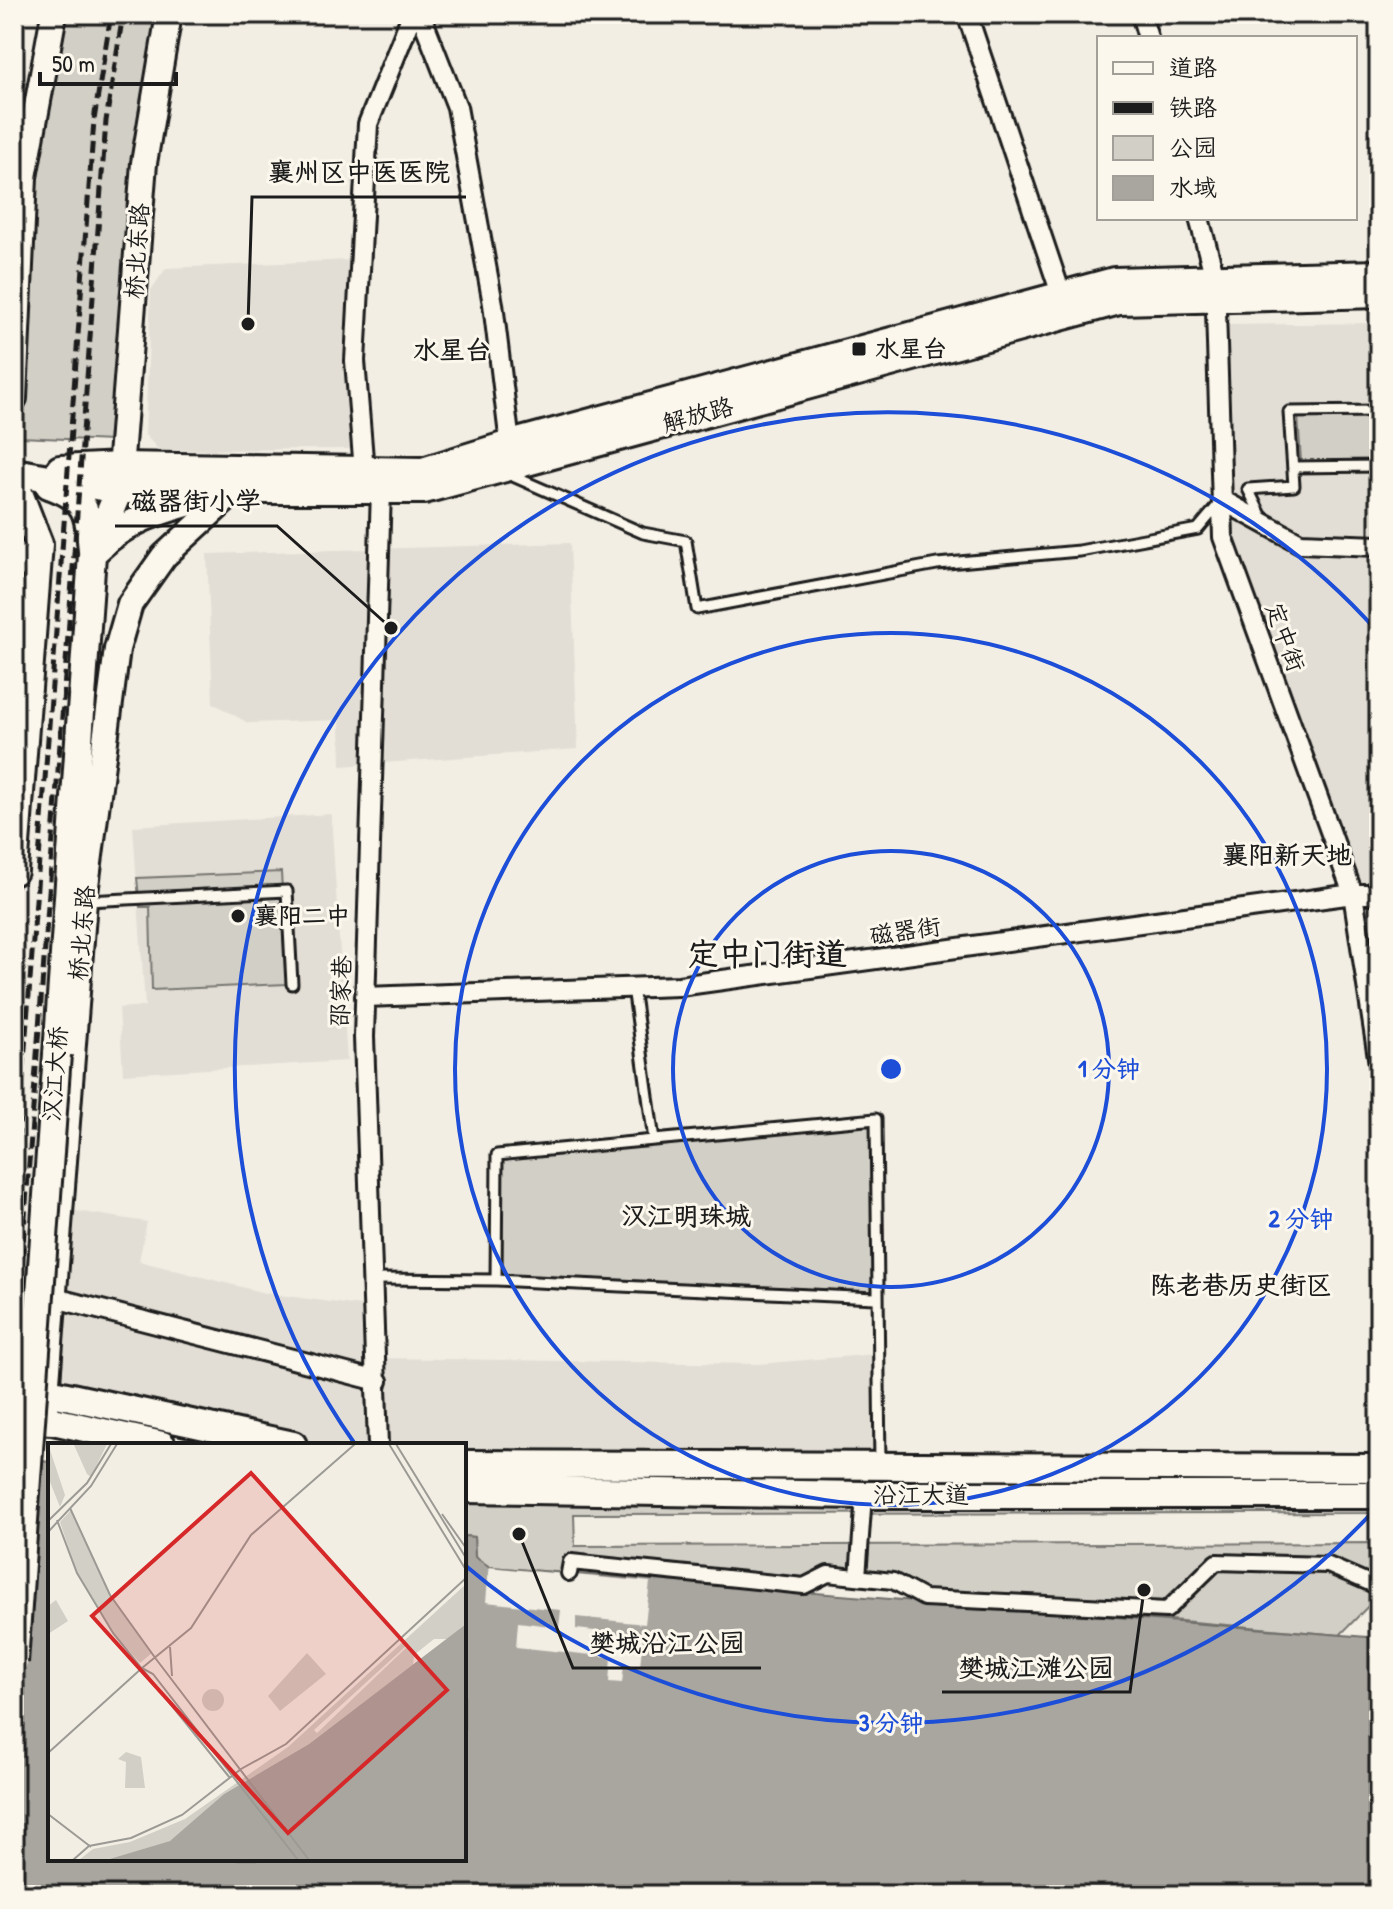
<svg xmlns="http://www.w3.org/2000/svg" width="1393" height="1909" font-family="'Patrick Hand','LXGW WenKai TC',sans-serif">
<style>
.built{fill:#e2ded5}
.green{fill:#d2cfc6;stroke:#777671;stroke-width:2}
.water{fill:#a9a6a0;stroke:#716f6b;stroke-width:2}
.pier{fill:#f2eee4}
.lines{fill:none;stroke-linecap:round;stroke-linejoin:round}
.service-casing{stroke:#1c1c1c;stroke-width:15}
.pedestrian-casing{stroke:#1c1c1c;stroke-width:20}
.minor-casing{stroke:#1c1c1c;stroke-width:24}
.tertiary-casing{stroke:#1c1c1c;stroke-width:30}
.secondary-casing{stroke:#1c1c1c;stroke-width:32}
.service{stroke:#fbf7ec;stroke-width:9}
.pedestrian{stroke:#fbf7ec;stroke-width:14}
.minor{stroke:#fbf7ec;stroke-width:18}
.tertiary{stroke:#fbf7ec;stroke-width:24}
.secondary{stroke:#fbf7ec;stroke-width:26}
.rail{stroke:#1c1c1c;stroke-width:5;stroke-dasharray:12 6;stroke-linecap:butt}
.secondary-bridge-casing{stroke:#1c1c1c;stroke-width:32;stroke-linecap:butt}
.secondary-bridge{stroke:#fbf7ec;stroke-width:26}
.ring{fill:none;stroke:#1d4ed8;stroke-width:4}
.poi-dot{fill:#1c1c1c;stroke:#fbf7ec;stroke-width:3}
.labels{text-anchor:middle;stroke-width:6;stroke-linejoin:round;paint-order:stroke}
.street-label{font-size:24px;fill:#1c1c1c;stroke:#fbf7ec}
.poi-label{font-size:24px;font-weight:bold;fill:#1c1c1c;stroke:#fbf7ec;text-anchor:start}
.neighbourhood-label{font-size:26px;font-weight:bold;fill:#1c1c1c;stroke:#fbf7ec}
.district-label{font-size:32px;font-weight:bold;fill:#1c1c1c;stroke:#fbf7ec}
.inset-river{fill:none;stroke:#a9a6a0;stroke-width:4}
.inset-road{fill:none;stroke:#9c9a94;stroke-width:2}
.view{fill:#d62828;fill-opacity:0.15;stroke:#d62828;stroke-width:4}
.inset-edge{fill:none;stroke:#1c1c1c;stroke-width:4}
.centre{fill:#1d4ed8;stroke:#fbf7ec;stroke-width:4}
.ring-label{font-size:24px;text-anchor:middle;font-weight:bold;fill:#1d4ed8;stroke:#fbf7ec;stroke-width:6;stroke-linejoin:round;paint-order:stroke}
.leader{fill:none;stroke:#1c1c1c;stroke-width:3}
.callout-dot{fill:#1c1c1c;stroke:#fbf7ec;stroke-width:3}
.callout-label{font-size:26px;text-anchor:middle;font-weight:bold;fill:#1c1c1c;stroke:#fbf7ec;stroke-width:6;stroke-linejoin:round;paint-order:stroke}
</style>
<rect width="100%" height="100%" fill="#f2eee4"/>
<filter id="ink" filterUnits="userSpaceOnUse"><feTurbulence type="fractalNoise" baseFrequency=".0125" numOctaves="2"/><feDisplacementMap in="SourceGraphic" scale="16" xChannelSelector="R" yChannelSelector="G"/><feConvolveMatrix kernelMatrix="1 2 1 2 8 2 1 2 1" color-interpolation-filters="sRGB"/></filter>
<g filter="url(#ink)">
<!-- built -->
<path class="built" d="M351,260l-8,98 13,91 -197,1 -14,-15 6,-145 15,-22z
M1379,323v563l-22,-2 -124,-350 -5,-209z
M570,543l8,206 -237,17 -1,-46 -92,3 -35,-20 -6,-149z
M331,814l16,247 -224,13 -4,-66 26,-2 -12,-180z
M70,1210l77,12 -8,39 126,32 110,15 2,50 381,6 119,-10 3,114 -416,-4v-19h-171l-235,-50z"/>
<!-- green -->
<path class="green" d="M55,14h114l-57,427 -92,-4 -6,-18 9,-237z
M1379,413v49h-78l-3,-47z
M281,872l6,112 -135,6 -2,-83h-10l-3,-29z
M876,1119l-1,179 -379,-18 1,-125z
M1379,1481v32l-805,1 1,32 804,-3v52l-39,40 -416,-37 -31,-17 -65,-7 -24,12 -232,-24 -3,11 -80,-6 -14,-10 -1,-20 -10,-1v-47z"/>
<!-- water -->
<path class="water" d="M14,1457l36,5v397h414v-323l10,1 1,20 15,10 889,71v257h-1365z"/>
<!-- pier -->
<path class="pier" d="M14,1453l26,4 -26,373z
M489,1567l161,15 -5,42 -69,-7v12l67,7 -3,31 -16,-2 -2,18 -13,-1 2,-25 -95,-10 2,-25 41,5 2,-17 -75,-8z"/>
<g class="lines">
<defs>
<path id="service" d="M1293,467l86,-1
M508,474l135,59 43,8 11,68 240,-45 142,-13 119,-22 22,-26
M1264,521l-16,-32 46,-3 -5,-74 90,-1
M87,901l200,-10 5,93
M633,987l21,153 222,-21 4,346
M374,1279l122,1 379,18
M496,1280l1,-125 157,-15"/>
<path id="pedestrian" d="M569,1573l2,-11 233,24 24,-12 65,7 31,17 243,12 49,-48 112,3 51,22
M858,1577l6,-82"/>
<path id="minor" d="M967,14l94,280
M1141,14l7,24
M421,15l36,92 36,197 17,140
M1199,218l16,60 8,259 130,357 26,170
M364,471l-9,-110 13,-237 43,-107 13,-3
M1222,500l78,43 79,3
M365,997l314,-11 674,-92h26
M55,1298l323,83
M378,1445l-14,-408 17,-547"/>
<path id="tertiary" d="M14,398l10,-221 30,-163
M119,483l25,-320 25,-149
M14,552v15
M44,1421l40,-520 33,-252 13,-45 34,-48 72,-66"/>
<path id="secondary" d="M60,469l61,-3 302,5 87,-27 604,-163 265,-7
M14,472l105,18h305l695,-189 260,-7
M14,480l25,64 -25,327
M49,485c38,13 40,28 43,66
M97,549c31,-31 66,-39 107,-51
M57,1054l35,-499 27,-65
M14,1390l34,2 245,53
M14,1419l39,2 109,24
M464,1464l915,4
M464,1489l400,6h515"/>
</defs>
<!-- service casing -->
<use href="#service" class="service-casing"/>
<!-- pedestrian casing -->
<use href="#pedestrian" class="pedestrian-casing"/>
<!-- minor casing -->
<use href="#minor" class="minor-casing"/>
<!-- tertiary casing -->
<use href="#tertiary" class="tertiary-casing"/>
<!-- secondary casing -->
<use href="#secondary" class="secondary-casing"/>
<!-- service -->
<use href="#service" class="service"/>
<!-- pedestrian -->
<use href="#pedestrian" class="pedestrian"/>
<!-- minor -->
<use href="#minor" class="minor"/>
<!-- tertiary -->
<use href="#tertiary" class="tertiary"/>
<!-- secondary -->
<use href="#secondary" class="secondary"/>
<!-- rail -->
<path class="rail" d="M14,1196l80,-1076 17,-106
M14,1366l92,-1245 17,-107"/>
<defs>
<path id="secondary-bridge" d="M14,1662l43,-608"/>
</defs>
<!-- secondary-bridge casing -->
<use href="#secondary-bridge" class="secondary-bridge-casing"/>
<!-- secondary-bridge -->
<use href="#secondary-bridge" class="secondary-bridge"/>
</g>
</g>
<!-- distance rings -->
<g class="ring">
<circle cx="891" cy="1069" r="218"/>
<circle cx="891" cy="1069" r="436"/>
<path d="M1377 1507A654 654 0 0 1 466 1566M355 1444A654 654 0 0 1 1377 631"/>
</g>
<!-- markers -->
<g class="poi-dot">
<rect x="851" y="341" width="16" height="16" rx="4"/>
<circle cx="238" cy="916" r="8"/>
</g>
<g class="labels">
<!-- street labels -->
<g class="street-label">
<text transform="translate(137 251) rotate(-86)" y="8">桥北东路</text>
<text transform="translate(698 415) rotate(-15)" y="8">解放路</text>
<text transform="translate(1285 637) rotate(70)" y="8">定中街</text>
<text transform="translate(905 931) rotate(-8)" y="8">磁器街</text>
<text transform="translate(82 933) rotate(-85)" y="8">桥北东路</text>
<text transform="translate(341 991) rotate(-88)" y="8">邵家巷</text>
<text transform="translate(55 1074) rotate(-86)" y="8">汉江大桥</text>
<text x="921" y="1503">沿江大道</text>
</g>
<!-- poi labels -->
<g class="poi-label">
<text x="875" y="357">水星台</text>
<text x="254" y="924">襄阳二中</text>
</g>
<!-- neighbourhood labels -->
<g class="neighbourhood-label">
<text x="452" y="359">水星台</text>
<text x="1287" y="864">襄阳新天地</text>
<text x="686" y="1225">汉江明珠城</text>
<text x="1241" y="1294">陈老巷历史街区</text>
</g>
<!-- district labels -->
<g class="district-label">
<text x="767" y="965">定中门街道</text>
</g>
</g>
<!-- overview -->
<g transform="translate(48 1443)">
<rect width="418" height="418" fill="#f2eee4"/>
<path d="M0,1l17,51 -5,12 -12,-30zM59,1l-16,33 -4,-3 -13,-29zM23,67l39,85 42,58 -12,10 -26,-29 -37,-61 -17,-51zM418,141v40l-19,15h-13l-20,16 -1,10 -104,79 -85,50 -53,47 -65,19h-27l14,-11 37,-7 55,-23 103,-72zM360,203l-91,87 -3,-3 92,-84zM8,157l12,21 -20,13v-28zM259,210l19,21 -46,37 -12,-15zM154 257a11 11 0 1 1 22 0a11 11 0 1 1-22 0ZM78,309l15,5 4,31h-20l1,-26 -8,-3z" fill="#d2cfc6" fill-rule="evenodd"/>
<path d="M418,181v236h-360l64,-19 54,-47 85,-50z" fill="#a9a6a0"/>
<path class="inset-river" d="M332,417l86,-17"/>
<path class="inset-road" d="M341,1l77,126M348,1l70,114M22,65l40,87 46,64M394,71l24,34M9,77l20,53 36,60 117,145M0,78l39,-38 24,-39M0,89l43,-46 26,-42M122,204l2,29M108,216l153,201M94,225l49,-40 60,-93 104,-91M94,225l11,6 145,186M0,310l94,-85M0,371l43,33M25,417l16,-14 42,-8 51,-23 59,-46 45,-25 180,-166"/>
<path class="view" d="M203,30l196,217 -159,143 -196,-217z"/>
<rect width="418" height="418" class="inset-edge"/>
</g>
<circle cx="891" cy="1069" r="12" class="centre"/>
<g class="ring-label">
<text x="1109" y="1077">1 分钟</text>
<text x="1301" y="1227">2 分钟</text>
<text x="891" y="1731">3 分钟</text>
</g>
<!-- callouts -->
<path class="leader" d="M248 324L252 197H466M391 628L277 526H115M519 1534L573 1668H761M1144 1590L1130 1692H942"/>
<g class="callout-dot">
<circle cx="248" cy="324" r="8"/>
<circle cx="391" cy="628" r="8"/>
<circle cx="519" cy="1534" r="8"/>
<circle cx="1144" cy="1590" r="8"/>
</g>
<g class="callout-label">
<text x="359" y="181">襄州区中医医院</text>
<text x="196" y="510">磁器街小学</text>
<text x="667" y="1652">樊城沿江公园</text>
<text x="1036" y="1677">樊城江滩公园</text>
</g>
<!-- margin -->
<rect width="1393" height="1909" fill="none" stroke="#fbf7ec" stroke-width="48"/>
<rect x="24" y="24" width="1345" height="1861" fill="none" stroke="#1c1c1c" stroke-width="3" filter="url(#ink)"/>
<!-- legend -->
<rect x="1097" y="36" width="260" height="184" fill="#fbf7ec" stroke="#a29f99" stroke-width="2"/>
<rect x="1113" y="62" width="40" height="12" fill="#fbf7ec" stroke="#a29f99" stroke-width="2"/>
<text x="1169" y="76" font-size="24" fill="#1c1c1c">道路</text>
<rect x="1113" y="102" width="40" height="12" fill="#1c1c1c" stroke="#a29f99" stroke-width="2"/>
<text x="1169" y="116" font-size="24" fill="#1c1c1c">铁路</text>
<rect x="1113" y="136" width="40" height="24" fill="#d2cfc6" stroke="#a29f99" stroke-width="2"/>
<text x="1169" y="156" font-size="24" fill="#1c1c1c">公园</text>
<rect x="1113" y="176" width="40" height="24" fill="#a9a6a0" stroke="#a29f99" stroke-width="2"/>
<text x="1169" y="196" font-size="24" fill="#1c1c1c">水域</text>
<!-- scale -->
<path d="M40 72v12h136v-12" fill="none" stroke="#1c1c1c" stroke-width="4"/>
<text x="52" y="72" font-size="24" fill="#1c1c1c" stroke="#fbf7ec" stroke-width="6" paint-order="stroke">50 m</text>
</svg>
